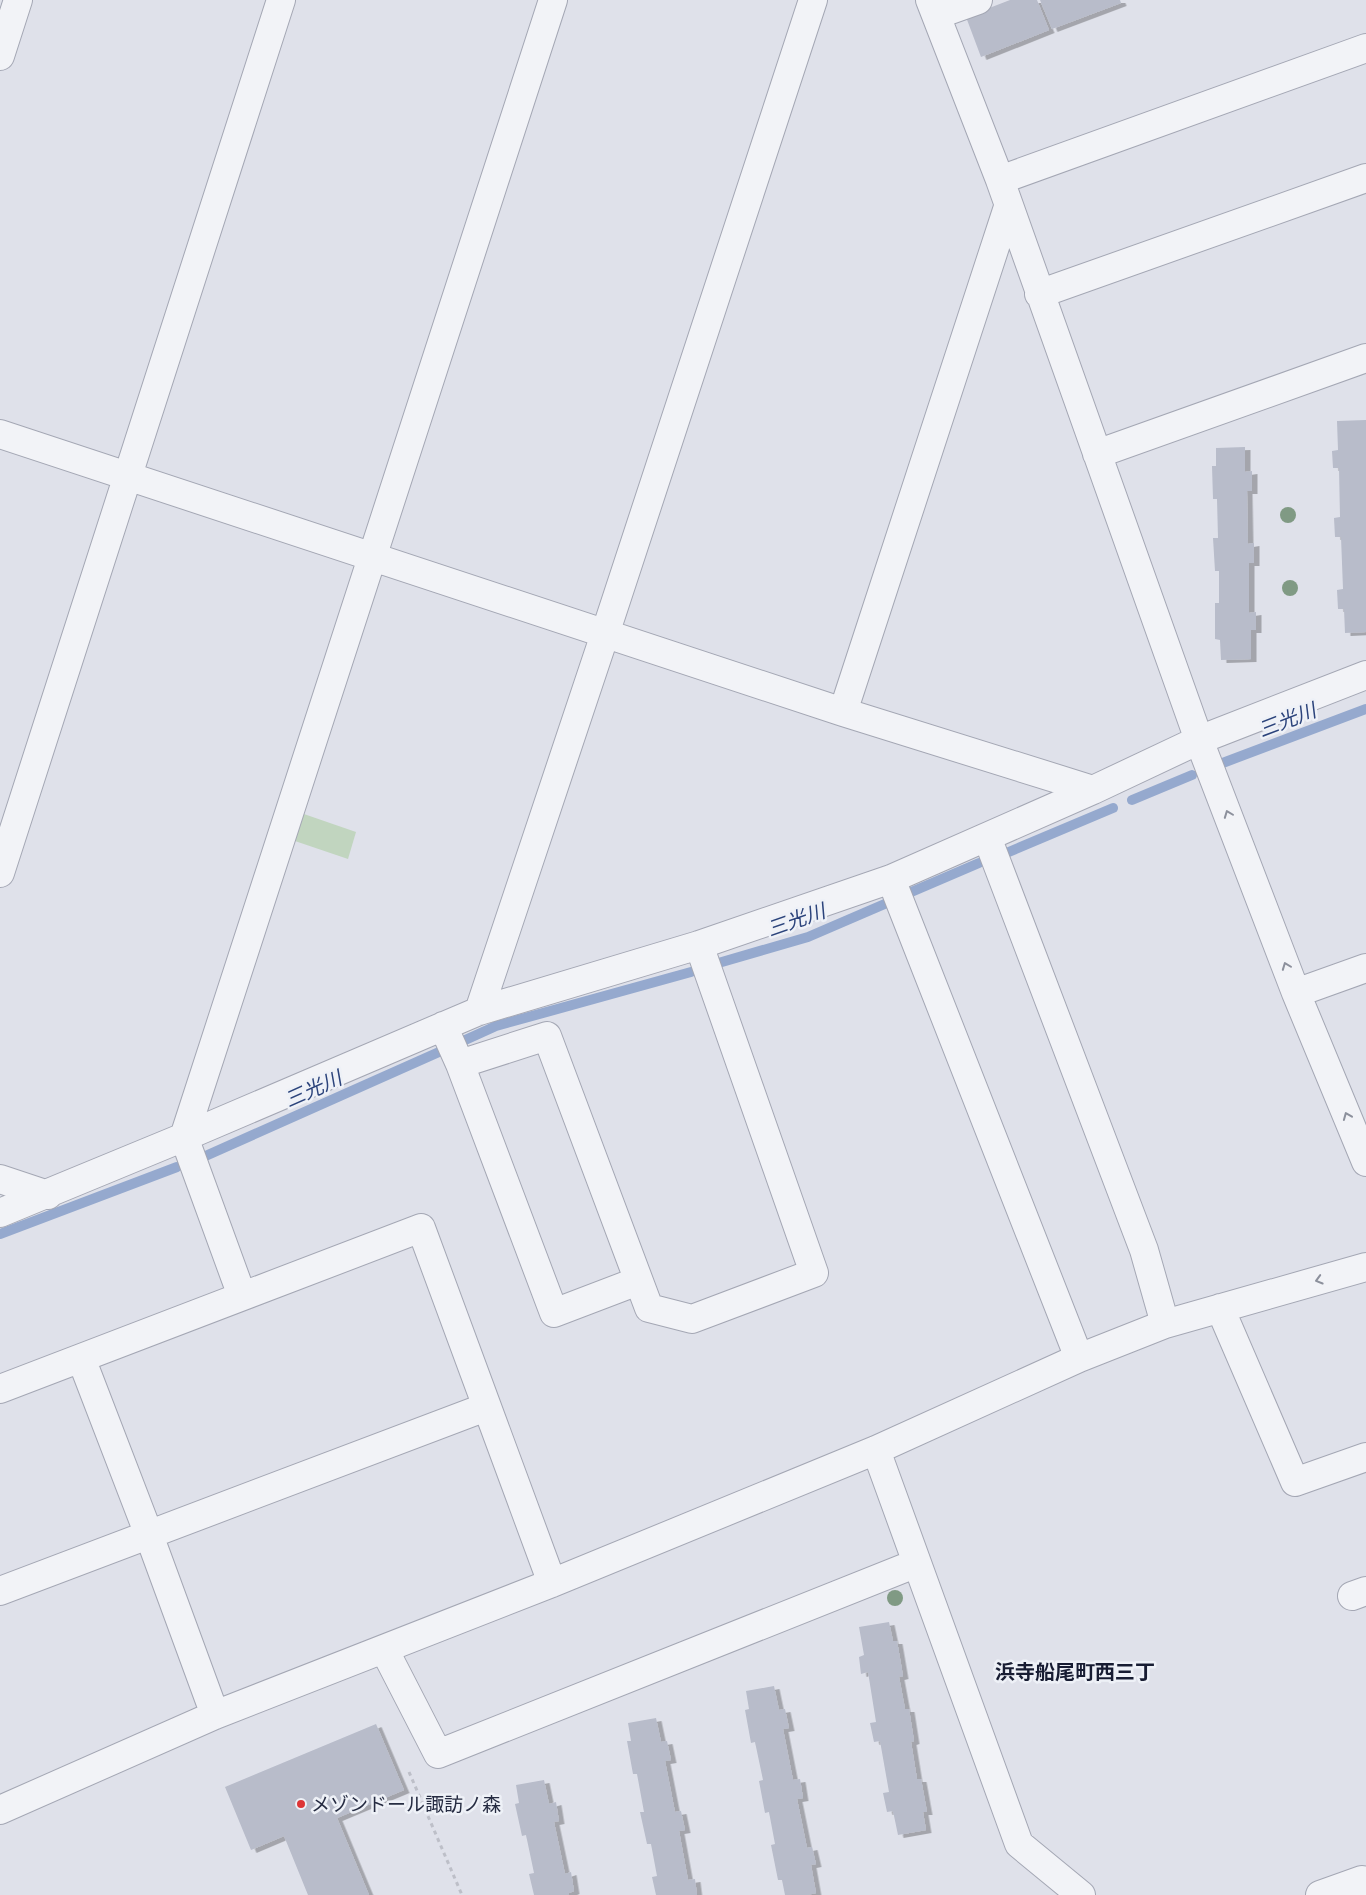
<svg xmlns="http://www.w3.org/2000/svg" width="1366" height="1895" font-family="Karla,'Noto Sans JP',sans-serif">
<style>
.green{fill:#c1d5bf}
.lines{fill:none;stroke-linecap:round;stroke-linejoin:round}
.stream{stroke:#95a9ce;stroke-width:10}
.building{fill:#b8bcca;filter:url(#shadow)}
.minor-casing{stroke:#a4a7b4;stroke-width:30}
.path{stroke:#bdbfc8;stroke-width:3;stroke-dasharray:4 4;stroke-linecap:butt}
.minor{stroke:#f2f3f7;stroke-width:28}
.tree{fill:#809a84}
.oneway{stroke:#8c909c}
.poi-dot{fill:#dd3536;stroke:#eef1f7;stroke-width:2}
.labels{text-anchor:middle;stroke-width:5;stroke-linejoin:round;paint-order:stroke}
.poi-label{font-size:19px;fill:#262c42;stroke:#eef1f7;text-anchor:start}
.water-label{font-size:20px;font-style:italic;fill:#2b437b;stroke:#eef1f7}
.neighbourhood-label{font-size:20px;font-weight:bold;fill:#181d33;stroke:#eef1f7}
</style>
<defs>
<filter id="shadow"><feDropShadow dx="5.5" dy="3" stdDeviation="0" flood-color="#0004"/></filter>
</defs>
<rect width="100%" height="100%" fill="#dfe1ea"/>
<!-- green -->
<path class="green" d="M301,813l55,19 -8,27 -56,-19z"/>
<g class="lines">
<!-- stream -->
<path class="stream" d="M1220,764l146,-55
M1132,800l60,-25
M1004,854l109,-46
M909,893l70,-30
M715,964l93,-27 79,-34
M463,1041l33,-15 195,-54
M201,1158l238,-106
M0,1234l177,-67"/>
</g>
<!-- building -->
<path class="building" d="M1010,0h27l12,30 -68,27 -15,-40z
M1040,0h80l1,3 -69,26z
M1366,420v212l-21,1 -1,-24h-6l-1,-19 6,-1 -2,-52h-6l-1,-19 6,-1 -1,-49h-6l-1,-17 6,-1 -1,-29z
M1245,447v25l7,-1v20h-5l1,53 6,-1v20h-5v50l7,-1v18h-5v29l-30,1 -1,-20 -5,-1v-36h4v-32h-4l-2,-33h5l-1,-39h-4l-1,-33h4v-18z
M889,1622l4,19h4l6,35 -4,1 6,32h4l5,32 -3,1 6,37h4l6,33h-4l3,18 -28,5 -5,-24 -6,1 -4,-19 6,-1 -9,-51 -6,1 -4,-19 6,-1 -8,-50 -7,2 -2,-17 5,-2 -5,-28z
M774,1686l5,24 6,-1 4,19 -6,1 10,51 7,-1 3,19 -6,1 10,49 5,-1 4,17 -5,1 5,28 -9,2h-22l-3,-15h-4l-7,-35 4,-1 -6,-32 -4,1 -6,-32 4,-1 -8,-38 -4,1 -6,-33 4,-1 -3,-18z
M656,1718l5,24 6,-1 4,19 -6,1 10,51 6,-1 4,19 -6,1 9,49 7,-1 2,16h-41l-4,-18 5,-1 -6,-32h-4l-7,-32h4l-7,-38h-4l-6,-33h4l-3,-18z
M376,1724l28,66 -67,28 32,77h-61l-24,-59 -33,14 -26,-63z
M544,1780l5,24 7,-2 3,19 -5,1 11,52 6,-2 3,19 -5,2v2h-35l-5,-21 5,-1 -8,-38 -4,1 -7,-32 4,-1 -3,-18z"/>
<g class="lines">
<defs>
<path id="minor" d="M930,0l70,180 199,560 97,253 70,169
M936,15l42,-15
M0,56l18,-56
M1000,180l366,-132
M1039,294l327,-116
M0,434l843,278 250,78
M1097,454l269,-96
M843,712l165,-505
M987,837l157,413 21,74
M0,873l281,-873
M891,879l188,479
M1296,993l70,-25
M479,1011l126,-377 208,-634
M443,1026l17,38 94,249 84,-32
M460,1064l87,-28 102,272 43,11 122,-46 -115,-328
M0,1179l48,16
M0,1213l184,-76 295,-126 220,-66 192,-66 202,-89 106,-50 167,-65
M242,1296l-58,-159 369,-1137
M1220,1308l75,174 71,-25
M81,1358l68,177 66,180
M0,1389l421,-161 131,355
M876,1450l143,394 62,51
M0,1591l486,-184
M1352,1596l14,-5
M384,1649l54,105 479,-191
M0,1810l215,-95 337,-132 324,-133 203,-92 86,-34 201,-57
M1320,1895l42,-15 4,2"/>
</defs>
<!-- minor casing -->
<use href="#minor" class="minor-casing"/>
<!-- path -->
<path class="path" d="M409,1772l53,123"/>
<!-- minor -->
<use href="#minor" class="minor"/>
</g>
<!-- trees -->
<g class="tree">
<circle cx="1288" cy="515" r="8"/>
<circle cx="1290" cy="588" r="8"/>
<circle cx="895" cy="1598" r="8"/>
</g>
<!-- one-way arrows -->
<defs><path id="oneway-chevron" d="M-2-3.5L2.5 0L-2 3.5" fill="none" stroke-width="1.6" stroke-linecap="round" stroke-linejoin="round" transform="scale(1.25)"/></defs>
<g class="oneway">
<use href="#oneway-chevron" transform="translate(1228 814) rotate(-111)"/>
<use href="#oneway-chevron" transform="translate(1286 966) rotate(-111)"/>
<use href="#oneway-chevron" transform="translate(1347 1116) rotate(-112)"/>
<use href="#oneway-chevron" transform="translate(1319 1280) rotate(164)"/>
</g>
<!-- markers -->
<circle class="poi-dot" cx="301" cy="1804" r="5"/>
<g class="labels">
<!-- poi labels -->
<g class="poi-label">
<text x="311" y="1811">メゾンドール諏訪ノ森</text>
</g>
<!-- water labels -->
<g class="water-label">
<text transform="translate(1287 720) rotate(-21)" y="7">三光川</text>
<text transform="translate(796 920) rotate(-19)" y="7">三光川</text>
<text transform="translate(313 1089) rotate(-24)" y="7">三光川</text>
</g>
<!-- neighbourhood labels -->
<g class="neighbourhood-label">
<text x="1075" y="1679">浜寺船尾町西三丁</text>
</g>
</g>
</svg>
